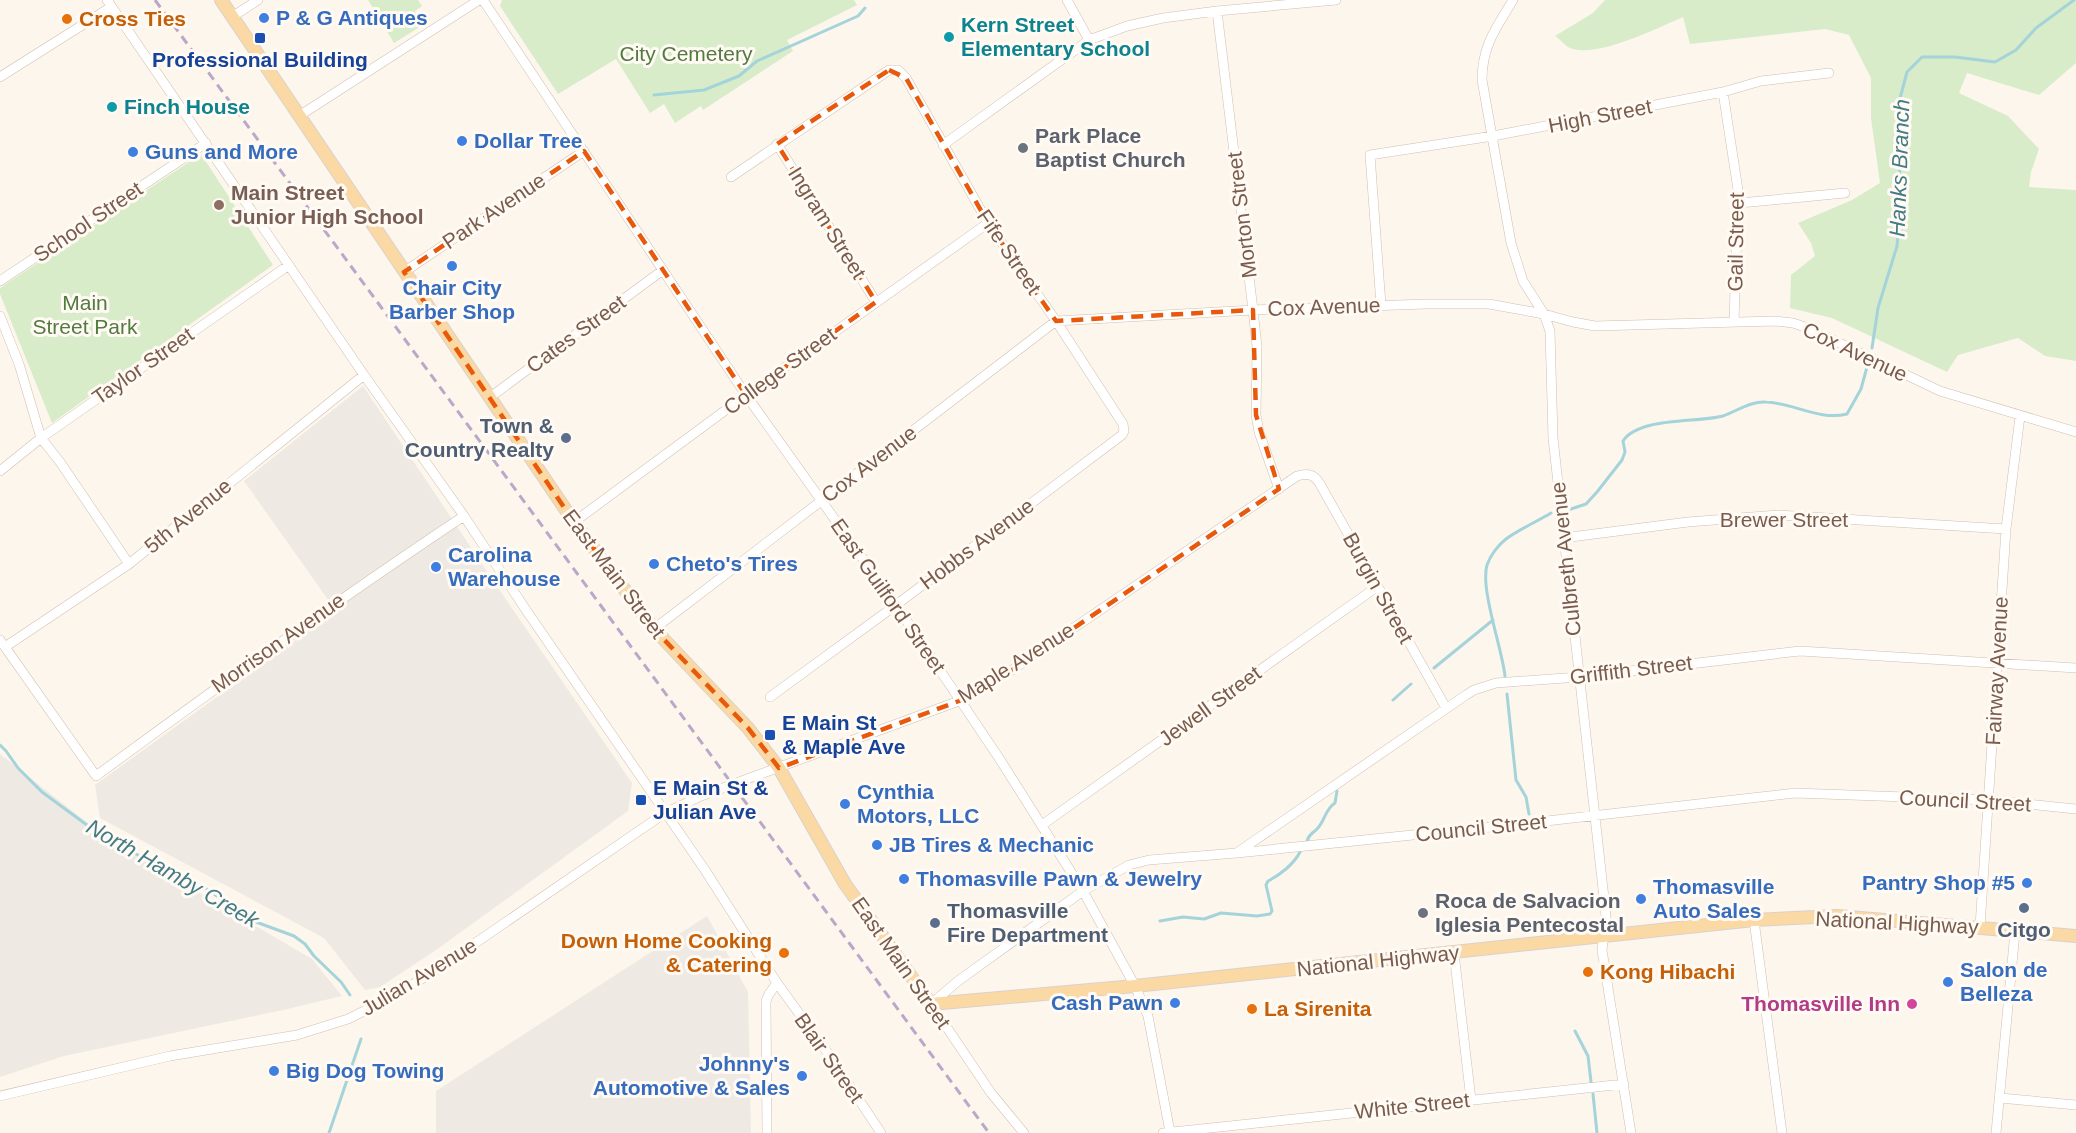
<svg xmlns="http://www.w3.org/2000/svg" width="2076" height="1133" font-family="Helvetica,sans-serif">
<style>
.industrial{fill:#efe9e4}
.green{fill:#d8ecc9}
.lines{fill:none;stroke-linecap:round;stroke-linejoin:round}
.stream{stroke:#a5d3da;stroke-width:3}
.minor-casing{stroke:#d1beb0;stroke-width:10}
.major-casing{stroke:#dad1cd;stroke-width:14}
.minor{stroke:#fff;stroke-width:9}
.major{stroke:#fbd9a4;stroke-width:12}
.rail{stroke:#b9a8c9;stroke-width:3;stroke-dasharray:9 6;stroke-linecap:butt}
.marked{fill:none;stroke:#e8590c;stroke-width:4.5;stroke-dasharray:12 8;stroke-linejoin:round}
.shop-dot{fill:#3f7fe0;stroke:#fffaf3;stroke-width:2}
.food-dot{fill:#e8710a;stroke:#fffaf3;stroke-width:2}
.culture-dot{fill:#0f9aa8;stroke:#fffaf3;stroke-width:2}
.transit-dot{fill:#1a4fb4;stroke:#fffaf3;stroke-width:2}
.worship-dot{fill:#6b7280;stroke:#fffaf3;stroke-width:2}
.education-dot{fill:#8d6e63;stroke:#fffaf3;stroke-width:2}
.service-dot{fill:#5c6f8a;stroke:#fffaf3;stroke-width:2}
.hotel-dot{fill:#d1479c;stroke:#fffaf3;stroke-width:2}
.labels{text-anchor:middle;stroke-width:6;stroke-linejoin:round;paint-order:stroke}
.shop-label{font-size:21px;font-weight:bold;fill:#366cbe;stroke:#fffaf3;text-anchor:start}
.food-label{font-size:21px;font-weight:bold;fill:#c56008;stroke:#fffaf3;text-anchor:start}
.culture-label{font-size:21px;font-weight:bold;fill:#0d838f;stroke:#fffaf3;text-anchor:start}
.park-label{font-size:21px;fill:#537a41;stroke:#fffaf3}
.transit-label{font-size:21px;font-weight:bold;fill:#164399;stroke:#fffaf3;text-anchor:start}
.street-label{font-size:21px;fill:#7a5c4d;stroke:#fffaf3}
.worship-label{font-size:21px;font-weight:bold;fill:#5b616d;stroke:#fffaf3;text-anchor:start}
.education-label{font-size:21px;font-weight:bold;fill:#785e54;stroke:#fffaf3;text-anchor:start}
.service-label{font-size:21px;font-weight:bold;fill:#4e5e75;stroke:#fffaf3;text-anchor:end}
.hotel-label{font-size:21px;font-weight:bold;fill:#b23c85;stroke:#fffaf3;text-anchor:end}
.water-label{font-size:22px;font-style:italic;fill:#437c86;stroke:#fffaf3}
</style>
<rect width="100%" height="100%" fill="#fdf6ec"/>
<!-- industrial -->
<path class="industrial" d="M363,386l131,196 138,201 -4,28 -192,139 -56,37 -15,3 -41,-52 -224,-120 -5,-33 241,-174 -92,-130z
M0,754l108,85 204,120 30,37 -59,14 -219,46 -64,21z
M707,916l41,76 3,141h-315v-42z"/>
<!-- green -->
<path class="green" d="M368,0h50l4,6 -7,5 8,14 -29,18z
M502,0h352l3,5 -70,35 6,11 -90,59 -2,-4 -26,17 -11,-19 -14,9 -34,-54 -58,35 -58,-88z
M1605,0h471v63l-37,32 -72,-22 -8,20 49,23 31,33 -8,23 -2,15 47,3v171l-31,-5 -27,-18 -60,17 -11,17 -115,-54 -42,-10 1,-33 24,-19 -4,-13 -13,-20 54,-23 28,-17 -9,-65v-40l-22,-43 -24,-6 -135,15 -7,-27c-26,11 -87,42 -113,31 -5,-2 -10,-9 -15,-12l38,-23z
M201,154l72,111 -221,158 -52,-129v-6z"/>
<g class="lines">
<!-- stream -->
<path class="stream" d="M654,95l50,-5 35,-14 18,-15 101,-45 7,-8
M1872,348l6,-40 19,-62 3,-34 -1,-110 8,-30 15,-15h33l40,5 21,-12 20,-22 38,-28
M1568,510l18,-6 11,-12 25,-32 3,-8 -2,-11c15,-24 74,-18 100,-25 14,-5 28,-15 43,-14 28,1 53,19 81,12l14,-25 6,-22
M1434,668l59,-48
M1505,676c-3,-28 -25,-87 -18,-111 3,-9 11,-20 19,-26 14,-10 30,-17 45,-26
M1507,694l9,86 10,17 3,17
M1393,700l18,-16
M0,745l6,6 12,17 24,24 49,36 71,41 43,19 51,34 38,14 11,8 9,12 27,26 9,13
M1307,841c2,-7 5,-7 10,-12 8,-8 8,-20 18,-26l2,-12
M1160,921l23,-4 21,2 17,-6 36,3 13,-2 2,-3 -6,-26 2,-4c12,-6 26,-17 32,-29
M1575,1031l13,25 3,26
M1593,1094l4,39
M329,1133l32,-94"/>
<defs>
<path id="minor" d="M107,0l257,375 100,141 62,94 179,260 72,113 55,76 49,74
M483,0l263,395 150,210 103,153 84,133 52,95 13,30 22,116
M1067,0l22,40
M1513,0c-17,28 -31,46 -31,80l29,163 12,38 21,33 6,17 3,107 53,478 -4,34 29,183
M1217,11l36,299 4,36 -1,69 3,17 20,57
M232,17l26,-17
M0,77l111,-70
M1723,92l17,111 -4,51 -2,68
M299,116l180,-116
M777,144l99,158
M943,145l146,-105 38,-14 36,-8 54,-7 119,-11
M731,177l158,-107h9l8,8 82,145 68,98 67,103 1,7 -2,4 -226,170 -126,92
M1740,203l105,-10
M404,272l180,-121
M0,281l206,-138
M1381,305l-11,-150 123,-19 230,-44 38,-11 68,-8
M0,316l19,48 22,74 19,24 69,102
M489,398l174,-128
M0,471l41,-33 248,-173
M574,522l172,-127 242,-172
M1563,538l125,-16 90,-7 228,14
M654,629l402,-308 197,-11 173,-6h63l55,10 29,8 22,4 180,-5 18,2 15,5 132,63 136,41
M0,640l96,136c121,-89 243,-177 368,-260
M5,647l124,-83 235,-189
M1042,825l336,-239
M1238,852l228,-157 8,-5 22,-7 83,-6 221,-26 276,17
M1754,920l28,213
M1980,927l26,-398 14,-113
M1454,953l17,147
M0,1096l170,-40 127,-21 51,-16 48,-24 40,-25 229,-157 36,-17 258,-95 53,-31 285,-194c11,-3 17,-2 23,8l126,224
M2000,1098l76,7
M767,1133l-1,-132 3,-7 8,-11
M1024,1133l-33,-40 -60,-89 27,-23 125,-90 46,-26 20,-5 88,-7 273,-28 285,-32 194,7 87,9
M1163,1133l461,-49
M1996,1133l19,-201"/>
<path id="major" d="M221,0l353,522 80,107 94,99 31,40 66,116 86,120 204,-18 619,-66 83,-4 239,20"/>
</defs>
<!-- minor casing -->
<use href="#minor" class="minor-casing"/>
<!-- major casing -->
<use href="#major" class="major-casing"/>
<!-- minor -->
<use href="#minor" class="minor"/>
<!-- major -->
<use href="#major" class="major"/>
<!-- rail -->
<path class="rail" d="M155,0l834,1133"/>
</g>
<!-- marked area -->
<path class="marked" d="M889,70l17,8 82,145 68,98 197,-11 3,105 23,74 -267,181 -53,31 -180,67 -31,-40 -94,-99 -80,-107 -170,-250 180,-121 162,244 130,-93 -99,-158z"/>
<!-- markers -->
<g class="shop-dot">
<circle cx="264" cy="18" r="6"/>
<circle cx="462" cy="141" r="6"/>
<circle cx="133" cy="152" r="6"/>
<circle cx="452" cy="266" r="6"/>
<circle cx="654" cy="564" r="6"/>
<circle cx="436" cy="567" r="6"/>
<circle cx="845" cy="804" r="6"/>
<circle cx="877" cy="845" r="6"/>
<circle cx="904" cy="879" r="6"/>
<circle cx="2027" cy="883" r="6"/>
<circle cx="1641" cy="899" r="6"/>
<circle cx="1948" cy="982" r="6"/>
<circle cx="1175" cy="1003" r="6"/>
<circle cx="274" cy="1071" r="6"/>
<circle cx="802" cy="1076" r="6"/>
</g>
<g class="food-dot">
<circle cx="67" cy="19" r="6"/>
<circle cx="784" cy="953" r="6"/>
<circle cx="1588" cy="972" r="6"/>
<circle cx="1252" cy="1009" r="6"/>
</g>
<g class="culture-dot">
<circle cx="949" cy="37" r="6"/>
<circle cx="112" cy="107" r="6"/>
</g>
<g class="transit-dot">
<rect x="254" y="32" width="12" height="12" rx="3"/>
<rect x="764" y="729" width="12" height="12" rx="3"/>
<rect x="635" y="794" width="12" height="12" rx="3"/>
</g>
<g class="worship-dot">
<circle cx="1023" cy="148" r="6"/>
<circle cx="1423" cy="913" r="6"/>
</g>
<circle class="education-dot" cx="219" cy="205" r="6"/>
<g class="service-dot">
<circle cx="566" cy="438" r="6"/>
<circle cx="2024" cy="908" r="6"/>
<circle cx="935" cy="923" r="6"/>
</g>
<circle class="hotel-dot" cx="1912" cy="1004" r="6"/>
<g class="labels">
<!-- shop labels -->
<g class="shop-label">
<text x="276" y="25">P &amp; G Antiques</text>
<text x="474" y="148">Dollar Tree</text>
<text x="145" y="159">Guns and More</text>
<text x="452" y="295" text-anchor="middle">Chair City<tspan x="452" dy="24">Barber Shop</tspan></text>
<text x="448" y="562">Carolina<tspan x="448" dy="24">Warehouse</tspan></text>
<text x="666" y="571">Cheto's Tires</text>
<text x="857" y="799">Cynthia<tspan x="857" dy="24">Motors, LLC</tspan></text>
<text x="889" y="852">JB Tires &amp; Mechanic</text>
<text x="916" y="886">Thomasville Pawn &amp; Jewelry</text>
<text x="2015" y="890" text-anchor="end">Pantry Shop #5</text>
<text x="1653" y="894">Thomasville<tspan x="1653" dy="24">Auto Sales</tspan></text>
<text x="1960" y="977">Salon de<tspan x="1960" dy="24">Belleza</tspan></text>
<text x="1163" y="1010" text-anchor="end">Cash Pawn</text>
<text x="790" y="1071" text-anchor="end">Johnny's<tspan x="790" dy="24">Automotive &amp; Sales</tspan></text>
<text x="286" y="1078">Big Dog Towing</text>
</g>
<!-- food labels -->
<g class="food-label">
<text x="79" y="26">Cross Ties</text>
<text x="772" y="948" text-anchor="end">Down Home Cooking<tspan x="772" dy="24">&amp; Catering</tspan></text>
<text x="1600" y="979">Kong Hibachi</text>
<text x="1264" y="1016">La Sirenita</text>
</g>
<!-- culture labels -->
<g class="culture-label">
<text x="961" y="32">Kern Street<tspan x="961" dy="24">Elementary School</tspan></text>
<text x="124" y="114">Finch House</text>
</g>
<!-- park labels -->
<g class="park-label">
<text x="686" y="61">City Cemetery</text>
<text x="85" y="310">Main<tspan x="85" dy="24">Street Park</tspan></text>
</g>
<!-- transit labels -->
<g class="transit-label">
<text x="260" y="67" text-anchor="middle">Professional Building</text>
<text x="782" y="730">E Main St<tspan x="782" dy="24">&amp; Maple Ave</tspan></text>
<text x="653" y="795">E Main St &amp;<tspan x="653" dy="24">Julian Ave</tspan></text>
</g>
<!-- street labels -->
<g class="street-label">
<text transform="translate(1600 116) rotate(-11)" y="7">High Street</text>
<text transform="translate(494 211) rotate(-34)" y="7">Park Avenue</text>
<text transform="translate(1242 215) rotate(-97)" y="7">Morton Street</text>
<text transform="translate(88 222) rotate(-34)" y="7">School Street</text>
<text transform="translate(827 223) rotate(58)" y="7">Ingram Street</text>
<text transform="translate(1736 242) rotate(-89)" y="7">Gail Street</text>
<text transform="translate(1009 252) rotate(56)" y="7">Fife Street</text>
<text transform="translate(1324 307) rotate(-2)" y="7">Cox Avenue</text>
<text transform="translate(576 334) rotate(-36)" y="7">Cates Street</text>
<text transform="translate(1855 352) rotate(25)" y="7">Cox Avenue</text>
<text transform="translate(143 366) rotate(-35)" y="7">Taylor Street</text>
<text transform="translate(780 371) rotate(-36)" y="7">College Street</text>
<text transform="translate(869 464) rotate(-37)" y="7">Cox Avenue</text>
<text transform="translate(188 516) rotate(-39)" y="7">5th Avenue</text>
<text x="1784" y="527">Brewer Street</text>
<text transform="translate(977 544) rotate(-37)" y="7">Hobbs Avenue</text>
<text transform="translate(1566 559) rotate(-96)" y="7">Culbreth Avenue</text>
<text transform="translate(614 574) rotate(53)" y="7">East Main Street</text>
<text transform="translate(1378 588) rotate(61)" y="7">Burgin Street</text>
<text transform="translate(888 596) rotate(55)" y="7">East Guilford Street</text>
<text transform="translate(278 643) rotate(-35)" y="7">Morrison Avenue</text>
<text transform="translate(1016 663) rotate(-32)" y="7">Maple Avenue</text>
<text transform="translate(1631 670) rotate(-7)" y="7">Griffith Street</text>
<text transform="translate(1997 671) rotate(-87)" y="7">Fairway Avenue</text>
<text transform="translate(1210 706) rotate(-36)" y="7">Jewell Street</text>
<text transform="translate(1965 801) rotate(3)" y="7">Council Street</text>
<text transform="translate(1481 828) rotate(-6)" y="7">Council Street</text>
<text transform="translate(1897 923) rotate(3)" y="7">National Highway</text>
<text transform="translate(1378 961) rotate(-6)" y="7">National Highway</text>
<text transform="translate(901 963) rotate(55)" y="7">East Main Street</text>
<text transform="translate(419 977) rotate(-31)" y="7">Julian Avenue</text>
<text transform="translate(829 1058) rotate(55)" y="7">Blair Street</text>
<text transform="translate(1412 1106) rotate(-6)" y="7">White Street</text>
</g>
<!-- worship labels -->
<g class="worship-label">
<text x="1035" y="143">Park Place<tspan x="1035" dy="24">Baptist Church</tspan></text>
<text x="1435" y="908">Roca de Salvacion<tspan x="1435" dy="24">Iglesia Pentecostal</tspan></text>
</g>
<!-- education labels -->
<g class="education-label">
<text x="231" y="200">Main Street<tspan x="231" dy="24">Junior High School</tspan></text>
</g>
<!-- service labels -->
<g class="service-label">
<text x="554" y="433">Town &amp;<tspan x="554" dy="24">Country Realty</tspan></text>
<text x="947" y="918" text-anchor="start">Thomasville<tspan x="947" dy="24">Fire Department</tspan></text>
<text x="2024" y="937" text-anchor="middle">Citgo</text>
</g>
<!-- hotel labels -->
<g class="hotel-label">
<text x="1900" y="1011">Thomasville Inn</text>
</g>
<!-- water labels -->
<g class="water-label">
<text transform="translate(1899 168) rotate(-88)" y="8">Hanks Branch</text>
<text transform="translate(173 873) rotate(30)" y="8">North Hamby Creek</text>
</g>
</g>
</svg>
